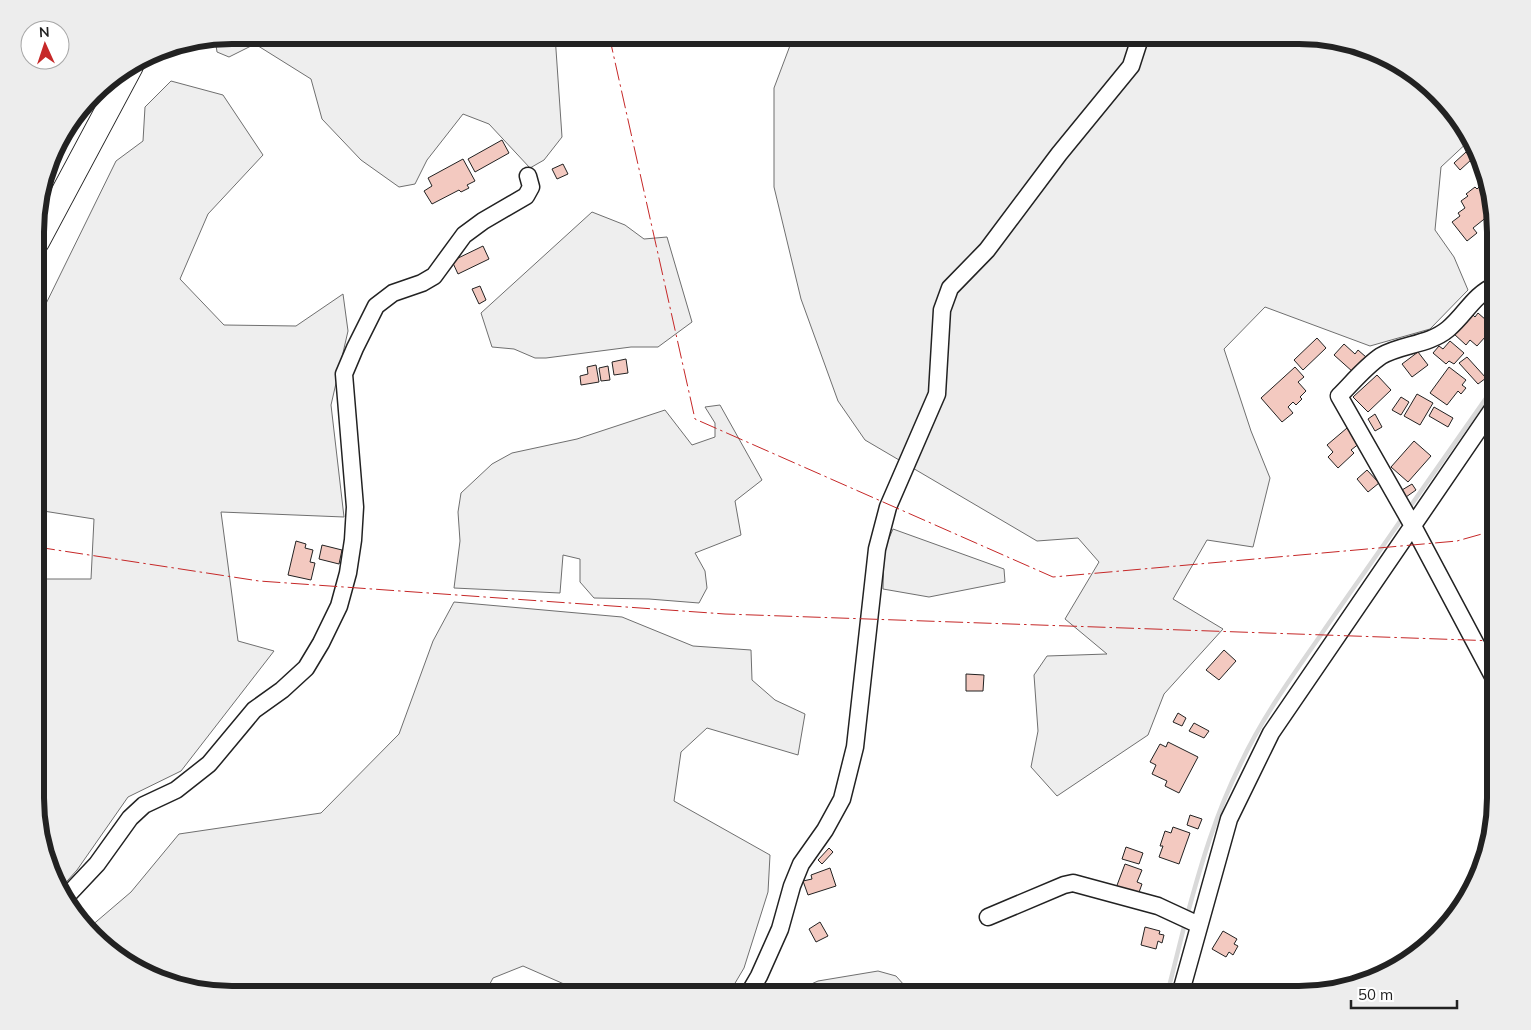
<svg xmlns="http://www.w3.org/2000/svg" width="1531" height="1030" font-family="Mulish,sans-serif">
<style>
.green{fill:#eee;stroke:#6f6f6f}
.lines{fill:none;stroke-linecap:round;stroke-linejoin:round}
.stream{stroke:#d9d9d9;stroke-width:4.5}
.building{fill:#f3c9c0;stroke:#222}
.minor-casing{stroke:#222;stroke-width:19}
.highway-casing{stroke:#222;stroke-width:26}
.minor{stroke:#fff;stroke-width:16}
.highway{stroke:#fff;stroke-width:24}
.power{stroke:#c62828;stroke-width:1;stroke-dasharray:18 4 2.5 4;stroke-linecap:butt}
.rim{fill:none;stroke:#222;stroke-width:6}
</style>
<rect width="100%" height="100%" fill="#fff"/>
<!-- green -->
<path class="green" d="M232,35h323l7,102 -18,23 -14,8 -41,-44 -26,-10 -36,46 -12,24 -16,3 -38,-27 -39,-41 -11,-40 -56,-35 -26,13 -12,-5 -2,-14z
M794,35h505l63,10 47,23 61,66 1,5 -30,28 -6,63 19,27 14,33 -38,39 -60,17 -105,-39 -41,42 27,82 19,47 -17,69 -46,-7 -34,59 50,30 -59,65 -16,41 -91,61 -26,-29 7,-36 -4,-56 13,-19 60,-2 -42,-35 34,-57 -21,-24 -41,3 -172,-101 -27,-39 -37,-102 -27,-112v-99z
M171,81l52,14 40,60 -55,59 -28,65 44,46 72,1 47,-32 5,37 -17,74 13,112 -123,-5 17,129 36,10 -93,120 -53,26 -51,73 -18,20 -22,-67v-244h54l3,-60 -57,-9v-188l79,-161 27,-20 2,-34z
M592,212l33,13 19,14 23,-2 25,85 -34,25h-27l-85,11h-11l-21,-9 -22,-2 -11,-34z
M720,405l42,75 -27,21 6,34 -46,18 10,18 2,17 -8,15 -50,-4 -55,-1 -14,-16v-23l-17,-4 -3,38 -106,-5 6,-47 -2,-29 3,-19 31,-29 20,-11 65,-14 88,-29 27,35 23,-8v-14l-10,-16z
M893,529l111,40 1,13 -76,15 -46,-8 1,-39z
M454,602l168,15 71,29 58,4 1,30 23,20 30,14 -7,41 -91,-27 -26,24 -7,49 96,54 -2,37 -24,76 -16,27h-139l-66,-29 -30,12 -9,17h-252l-63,-10 -47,-23 -32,-35 41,-35 48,-58 142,-21 78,-79 34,-93z
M878,971l18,5 17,19h-126l31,-14z"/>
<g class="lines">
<!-- stream -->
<path class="stream" d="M1407,511l89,-127
M1187,916c14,-52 29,-103 53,-151 21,-45 50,-86 78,-126 28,-41 57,-81 85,-122
M1167,995l18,-72"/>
</g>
<!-- building -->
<path class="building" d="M502,140l7,13 -34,19 -7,-13z
M1466,152l6,7 -12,11 -6,-7z
M463,159l12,22 -8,4 2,3 -8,4 -2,-2 -27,14 -8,-13 8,-5 -4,-8z
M563,164l5,10 -11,5 -5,-10z
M1475,187l2,2 2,-2 11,14 3,11 -20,16 4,5 -10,8 -15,-19 8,-6 -2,-3 7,-5 -4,-7 7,-5 -2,-2z
M483,246l6,13 -31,15 -6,-13z
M480,286l6,14 -7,4 -7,-15z
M1496,299v19l-2,1 -9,-8z
M1478,313l16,14 -17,19 -7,-6 -4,5 -12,-11 18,-20 3,3z
M1317,338l9,10 -23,22 -9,-10z
M1450,341l14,12 -10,11 -5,-3 -3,3 -13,-11 6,-7 4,3z
M1344,344l11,10 3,-4 8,7 -13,15 -19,-17z
M1418,352l10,13 -16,12 -10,-13z
M1467,357l19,21 -8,6 -19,-21z
M626,359l2,14 -14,2 -2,-13z
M596,365l3,17 -18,3 -1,-9 8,-2 -1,-7z
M608,366l2,14 -9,1 -2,-13z
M1295,367l9,10 -6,5 8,9 -6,6 2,2 -6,6 -3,-3 -5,5 5,6 -11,9 -21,-24z
M1449,367l17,13 -4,5 4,3 -5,6 -3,-3 -11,14 -17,-12z
M1377,375l14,15 -23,22 -15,-15z
M1417,394l16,9 -13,22 -16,-9z
M1401,397l8,5 -8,13 -9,-5z
M1434,407l19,11 -5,9 -19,-11z
M1375,414l7,13 -7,4 -7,-12z
M1347,428l13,15 -9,7 3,3 -16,15 -10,-11 5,-5 -6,-7z
M1414,441l17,15 -23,26 -17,-15z
M1367,470l12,13 -11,9 -11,-13z
M1412,484l4,6 -10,7 -4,-7z
M296,541l10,3 -1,4 8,2 -3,12 5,1 -4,17 -23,-5z
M322,545l20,5 -3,14 -20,-5z
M1224,650l12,11 -17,19 -13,-10z
M966,674l18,1 -1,16h-17z
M1178,713l8,5 -4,8 -9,-4z
M1194,723l15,8 -5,7 -15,-7z
M1168,742l30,15 -19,36 -14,-7 2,-5 -15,-7 4,-9 -6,-3 10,-18 6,3z
M1190,815l12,4 -4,10 -11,-4z
M1173,827l17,6 -11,31 -20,-7 4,-11h-3l5,-15 6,2z
M1126,847l17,6 -4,11 -17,-5z
M829,848l4,4 -11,12 -4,-4z
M1125,864l17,6 -5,12 5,2 -4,11 -22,-7z
M830,868l6,18 -28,9 -5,-14 9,-2 -1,-4z
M820,922l8,14 -12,6 -7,-13z
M1145,927l15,4 -1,3 5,1 -2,8 -4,-2 -2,8 -15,-4z
M1223,931l14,8 -3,5 4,2 -5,9 -4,-3 -3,5 -14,-8z"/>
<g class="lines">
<defs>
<path id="minor" d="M1496,285c-23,10 -30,29 -48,44 -19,16 -46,15 -67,27 -15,10 -29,27 -42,40l74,130 83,156
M64,899l33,-35 33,-46 14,-13 32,-15 33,-26 45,-54 28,-20 24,-22 15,-25 18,-37 9,-33 5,-33 2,-33 -11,-133 11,-26 21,-42 17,-13 29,-10 12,-7 30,-41 19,-14 43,-25 5,-9 -3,-11
M988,917l76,-32 9,-2 85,23 41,19
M748,995l11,-19 21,-47 12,-43 9,-22 24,-34 17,-31 13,-52 22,-198 11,-42 49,-113 5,-84 8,-22 37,-38 72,-96 72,-88 10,-31
M1180,995l49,-176 42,-86 225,-329"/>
<path id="highway" d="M37,242l94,-176"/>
</defs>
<!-- minor casing -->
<use href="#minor" class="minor-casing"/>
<!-- highway casing -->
<use href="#highway" class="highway-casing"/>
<!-- minor -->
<use href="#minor" class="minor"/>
<!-- highway -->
<use href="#highway" class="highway"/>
<!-- power -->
<path class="power" d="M609,35l86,384 358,158 404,-36 39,-11
M37,547l222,34 466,33 771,27"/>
</g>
<!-- crop -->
<path d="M0 0H1531V1030H0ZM232 44H1299A188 188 0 0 1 1487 232V798A188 188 0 0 1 1299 986H232A188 188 0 0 1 44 798V232A188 188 0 0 1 232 44Z" fill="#ededed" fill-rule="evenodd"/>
<path class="rim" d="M232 44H1299A188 188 0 0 1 1487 232V798A188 188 0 0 1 1299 986H232A188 188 0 0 1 44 798V232A188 188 0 0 1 232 44Z"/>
<!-- north arrow -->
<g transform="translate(45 45) rotate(357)"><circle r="24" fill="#ffffff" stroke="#a7a7a7"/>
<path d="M0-4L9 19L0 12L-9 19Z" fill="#c62828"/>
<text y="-8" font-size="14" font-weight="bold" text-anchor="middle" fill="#222222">N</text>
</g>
<!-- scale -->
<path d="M1351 1000v8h106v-8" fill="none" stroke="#222222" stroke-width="2.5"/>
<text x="1358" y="1000" font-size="15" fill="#222222" stroke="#ffffff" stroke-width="4" paint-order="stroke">50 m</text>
</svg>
